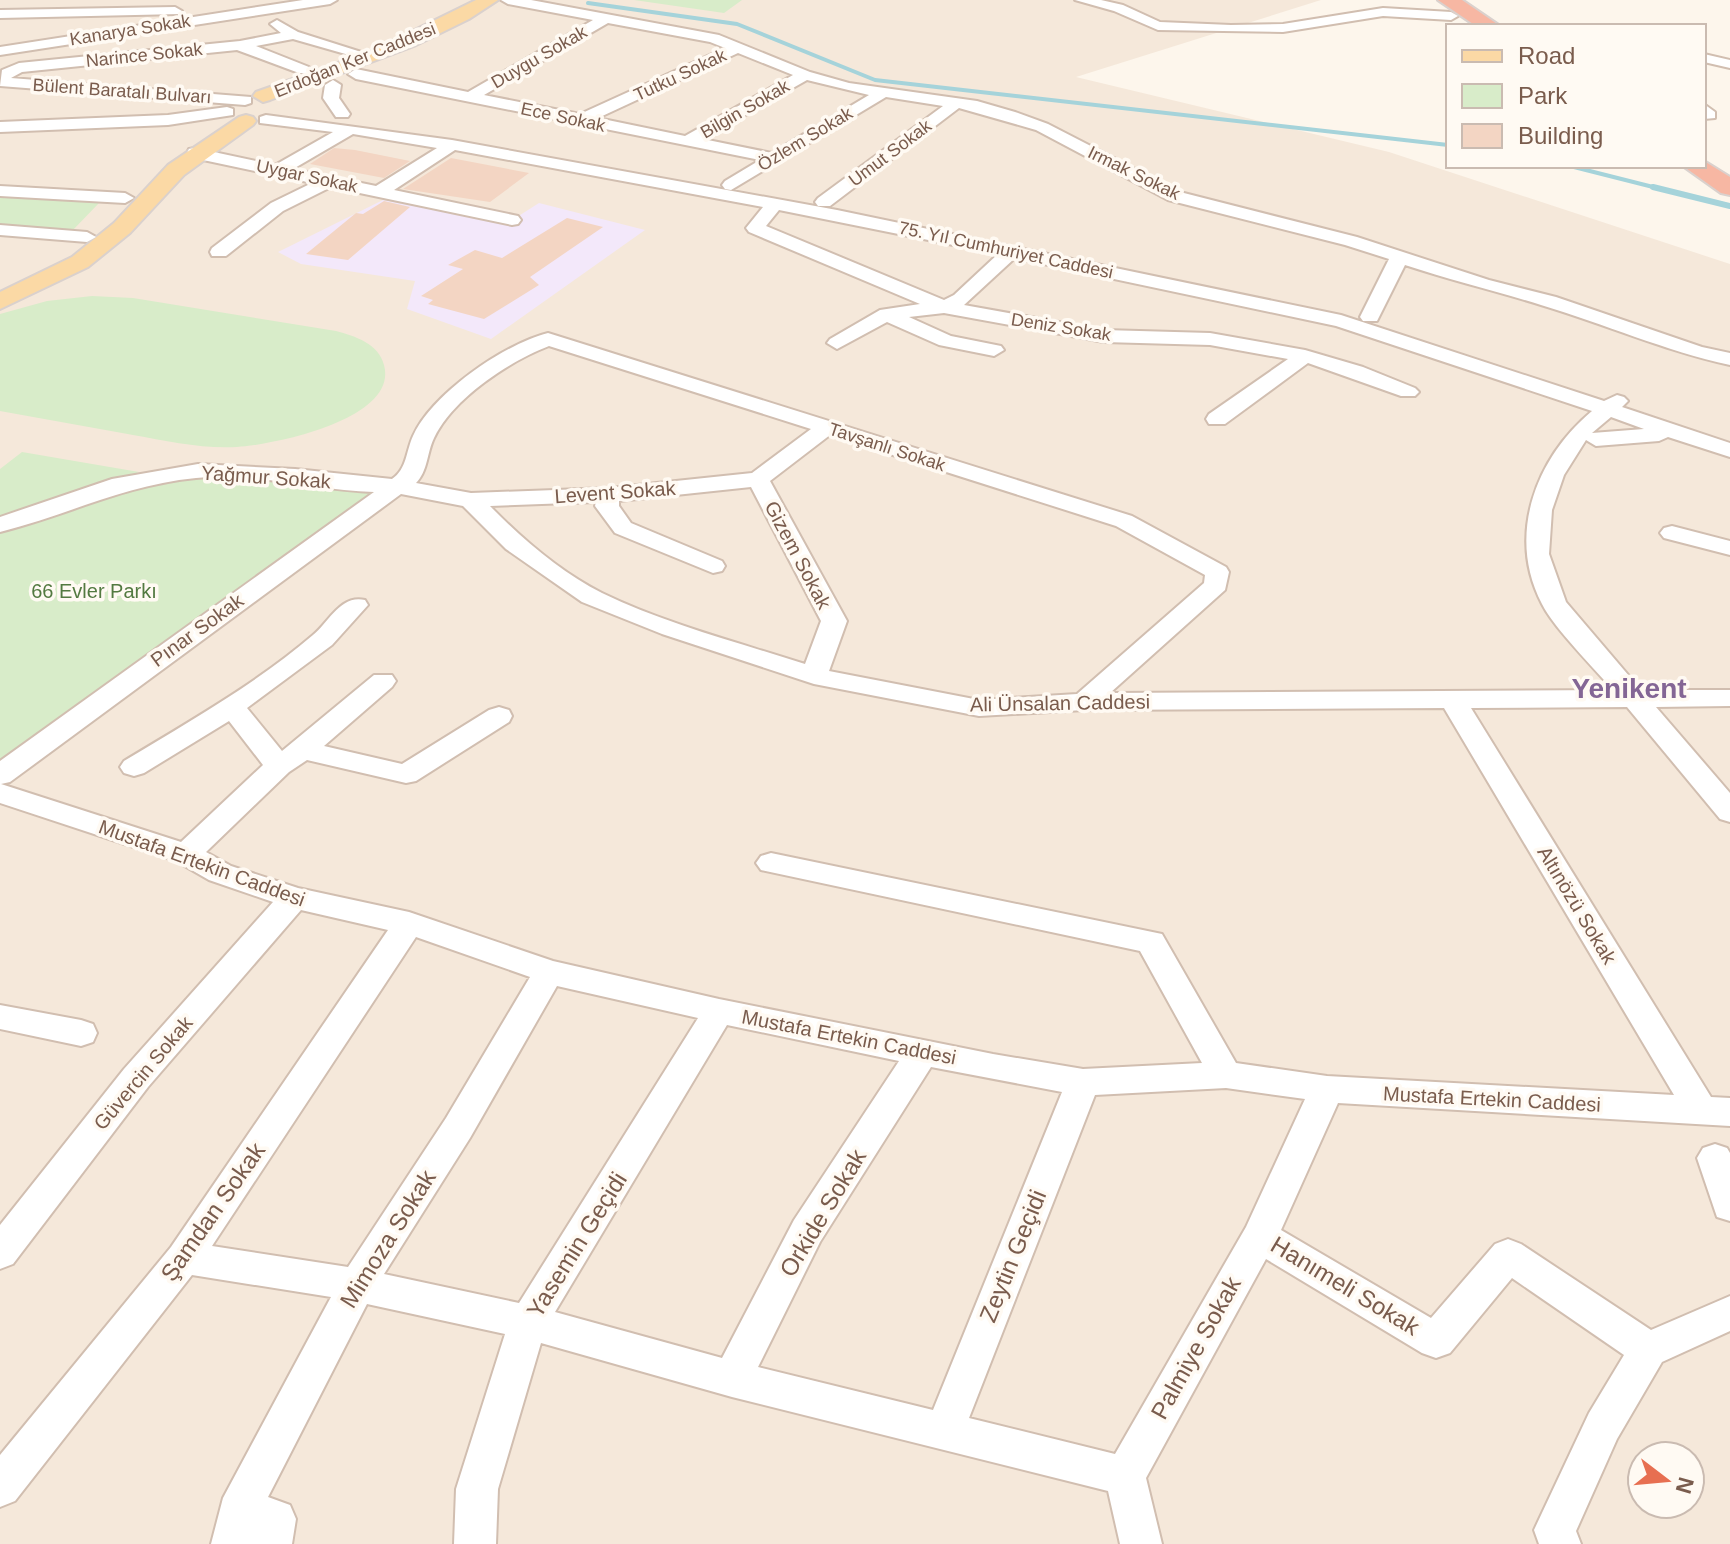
<svg xmlns="http://www.w3.org/2000/svg" width="1730" height="1544" font-family="Helvetica,sans-serif">
<style>
.residential{fill:#f5e8da;fill-rule:evenodd}
.education{fill:#f3e8fa}
.green{fill:#d8ecc9}
.lines{fill:none;stroke-linecap:round;stroke-linejoin:round}
.stream-far1{stroke:#a5d3da;stroke-width:4}
.stream{stroke:#a5d3da;stroke-width:6}
.building{fill:#f3d5c3}
.minor-casing{stroke:#d1beb0;stroke-width:4}
.major-casing{stroke:#dad1cd;stroke-width:4}
.highway-casing{stroke:#dad1cd;stroke-width:4}
.minor{fill:#fff;fill-rule:evenodd}
.major{fill:#fbd9a5;fill-rule:evenodd}
.highway{fill:#f7b7a3;fill-rule:evenodd}
.labels{text-anchor:middle;stroke-width:7;stroke-linejoin:round;paint-order:stroke}
.far-street-label{font-size:18px;fill:#7a5c4d;stroke:#fffaf3}
.street-label{font-size:20px;fill:#7a5c4d;stroke:#fffaf3}
.park-label{font-size:20px;fill:#537a41;stroke:#fffaf3}
.near-street-label{font-size:24px;fill:#7a5c4d;stroke:#fffaf3}
.district-label{font-size:28px;font-weight:bold;fill:#846695;stroke:#fffaf3}
</style>
<rect width="100%" height="100%" fill="#fdf6ec"/>
<!-- residential -->
<path class="residential" d="M0,0h1321l-245,77 313,75 341,112v1280h-1730zM1642,1456h48v48h-48z"/>
<!-- education -->
<path class="education" d="M383,200l123,24 33,-21 106,27 -154,109 -84,-30 8,-28 -114,-17 -23,-12z"/>
<!-- green -->
<path class="green" d="M634,0h108l-18,13z
M0,196l99,7 -27,28 -72,-6z
M92,296l41,2 203,33c19,5 43,13 48,34 15,55 -112,80 -147,82 -35,2 -70,-6 -104,-12 -44,-8 -89,-16 -133,-24v-97l47,-13z
M22,452l117,20 -139,48v-51z
M198,471l197,15 -395,289v-250z"/>
<g class="lines">
<!-- stream-far1 -->
<path class="stream-far1" d="M588,3l149,21 138,56 573,65
M1570,166l91,23"/>
<!-- stream -->
<path class="stream" d="M1653,187l77,19"/>
</g>
<!-- building -->
<path class="building" d="M334,148l21,2 55,11 -26,17 -74,-14z
M451,158l78,15 -39,29 -87,-13z
M384,201l26,6 -62,53 -42,-6 50,-41 7,1z
M567,218l36,9 -73,50 9,8 -55,34 -56,-15 5,-4 -12,-4 42,-27 -15,-4 27,-15 27,8z"/>
<g class="lines">
<defs>
<path id="minor" d="M303,0h34l-7,4 -330,51v-8z
M501,0h30l188,35 91,37 39,11 128,18 38,11 33,12 132,68 177,45 132,43 67,17 146,50 28,6v12c-65,-14 -125,-41 -189,-60 -45,-14 -91,-25 -136,-40l-28,56h-14l-3,-4 29,-58 -44,-14 -177,-45 -132,-70 -77,-22 -129,98h-12l-3,-4 3,-4 125,-92 -57,-9 -155,93 -6,-1 -3,-4 3,-4 35,-21 -404,-81 -8,-5 8,-5 112,23 125,-72 -85,-16zM608,23l102,19 15,6 -145,66 -96,-19zM738,53l55,22 -108,61 -87,-18zM807,80l62,15 -97,58 -69,-14z
M1075,0h26l22,5 37,17 71,3 52,-1 100,-16 68,4 7,4 -7,4 -68,-4 -100,16 -125,-2 -44,-19z
M175,7l7,4 -2,3 -180,4v-8z
M277,20l21,12 79,25 -7,4 -77,-22 -37,7 53,21v6h-10l-62,-23 -215,22 -11,6 240,19v6l-6,2 -245,-19 2,-16 17,-7 221,-22 41,-8 -11,-9z
M1704,54l26,6v8l-26,-6z
M333,80l8,5 -2,13 11,16 -2,3h-12l-13,-19 2,-13z
M1704,104l11,8v6l-11,1z
M227,107l6,2v6l-65,10 -168,7v-10l168,-7z
M266,115l186,25 385,70 504,105 263,86 13,-6 7,2 4,4 -6,6 108,36v14l-62,-20 -9,4 -63,5 -10,-6 -22,35 -12,35 -3,44 17,48 75,88h89v16l-74,1 74,86v29l-10,-3 -93,-112 -156,1 240,389 19,1v28l-392,-23 -57,127 150,88 64,-74 13,-5 13,5 130,86 79,-34v35l-68,31 -45,77 -41,92 5,13h-42l-5,-14 55,-117 35,-58 -112,-77 -62,75 -14,5 -14,-5 -156,-94 -120,219 16,66h-42l-12,-53 -376,-94 -191,-54 -43,146 -2,55h-42l2,-55 49,-155 -138,-30 -99,193 22,8 6,14 -4,25h-81l12,-46 108,-201 -139,-22 -177,226 -15,6v-52l171,-208 217,-317 -87,-20 -153,177 -135,177 -13,5v-44l124,-156 149,-167 -64,-22 -33,-19 -176,-58v-42l374,-269c-59,-2 -119,-20 -178,-14 -72,7 -128,37 -196,54v-15l112,-38 86,-15 97,5 97,10c15,-10 14,-28 21,-43 19,-42 91,-92 135,-103l584,183 94,51 3,5 -4,18 -115,103 503,-3c-19,-22 -59,-62 -71,-86 -36,-69 -6,-146 50,-193l-256,-85 -321,-68 -51,47 140,25 106,3 95,17 58,17 52,21 4,4 -4,4h-14l-93,-33 -83,61h-16l-3,-5 3,-5 79,-55 -78,-14 -106,-3 -160,-29 -35,4 42,19 50,10 3,4 -10,6 -55,-11 -52,-23 -50,27 -10,-6 3,-4 50,-29 40,-6 -171,-72 -3,-4 17,-21 -308,-57 -61,40 124,26 3,4 -3,4 -6,1 -181,-38 -48,24 -57,45h-14l-2,-4 2,-4 59,-45 41,-20 -123,-26 -2,-4 2,-4 6,-1 80,17 58,-33 -73,-9v-6zM353,134l84,14 -61,38 -83,-17zM779,210l219,44 -44,41 -10,5 -178,-74zM549,346l262,83 -59,44 -143,15 -138,5 -55,-10c12,-12 11,-31 18,-45 19,-40 76,-77 115,-92zM1611,417l33,12 -52,4zM830,435l286,91 89,49 -1,8 -127,111 -98,6 -150,-29 18,-50 -77,-140zM751,487l70,134 -16,43c-68,-22 -139,-40 -203,-71 -40,-20 -81,-55 -112,-87l106,-4 -1,4 20,27 98,40 9,-2 3,-5 -3,-5 -91,-38 -12,-17v-5zM401,494l62,12 43,43 76,53 80,32 152,50 165,32 105,-6 360,-2 230,387 -347,-19 -91,-13 -74,-129 -391,-81 -10,3 -5,7 5,7 379,81 62,112 -119,6 -90,-15 -274,-55 -166,-38 -144,-49 -111,-24 -67,-22 -25,-14 83,-80 18,-12 99,23 10,-2 93,-59 3,-6 -3,-6 -10,-3 -10,3 -87,54 -78,-18 68,-59 4,-6 -4,-6h-18l-92,76 -35,-43 85,-63 36,-40 -3,-5c-24,-6 -36,22 -52,35 -57,49 -125,87 -189,126l-4,6 4,6 10,3 10,-3 85,-52 34,44 -82,77 -180,-58 9,-2zM416,937l114,40 -84,141 -98,149 -136,-21zM557,986l141,32 -179,285 -135,-29 86,-136zM727,1025l172,36 -105,159 -72,138 -167,-46zM931,1067l131,25 -129,318 -175,-43 62,-125zM1226,1088l79,11 -59,128 -131,227 -146,-36 126,-323z
M0,186l125,7 9,5 -9,5 -125,-7z
M0,225l87,7 9,5 -9,5 -87,-7z
M1672,526l58,15v14l-66,-17 -4,-5 4,-5z
M0,1005l81,15 12,4 4,9 -4,9 -12,4 -81,-17z
M1715,1144l12,4 3,5v68l-13,-4 -20,-59 6,-10z"/>
<path id="major" d="M476,0h22l-29,19 -55,27 -144,54 -7,2 -10,-6 3,-4 116,-41z
M246,115l7,2 3,4 -3,4 -69,50 -54,58 -42,34 -88,42v-17l72,-35 42,-34 54,-58 71,-48z"/>
<path id="highway" d="M1438,0h24l38,26h-24z
M1704,161l26,16v18l-9,-2 -38,-27h21z"/>
</defs>
<!-- minor casing -->
<use href="#minor" class="minor-casing"/>
<!-- major casing -->
<use href="#major" class="major-casing"/>
<!-- highway casing -->
<use href="#highway" class="highway-casing"/>
<!-- minor -->
<use href="#minor" class="minor"/>
<!-- major -->
<use href="#major" class="major"/>
<!-- highway -->
<use href="#highway" class="highway"/>
</g>
<g class="labels">
<!-- far-street labels -->
<g class="far-street-label">
<text transform="translate(130 30) rotate(-9)" y="6">Kanarya Sokak</text>
<text transform="translate(144 55) rotate(-6)" y="6">Narince Sokak</text>
<text transform="translate(539 57) rotate(-30)" y="6">Duygu Sokak</text>
<text transform="translate(355 60) rotate(-22)" y="6">Erdoğan Ker Caddesi</text>
<text transform="translate(680 75) rotate(-25)" y="6">Tutku Sokak</text>
<text transform="translate(122 91) rotate(4)" y="6">Bülent Baratalı Bulvarı</text>
<text transform="translate(745 109) rotate(-30)" y="6">Bilgin Sokak</text>
<text transform="translate(563 117) rotate(12)" y="6">Ece Sokak</text>
<text transform="translate(805 139) rotate(-31)" y="6">Özlem Sokak</text>
<text transform="translate(890 153) rotate(-37)" y="6">Umut Sokak</text>
<text transform="translate(1134 173) rotate(26)" y="6">Irmak Sokak</text>
<text transform="translate(307 176) rotate(12)" y="6">Uygar Sokak</text>
<text transform="translate(1006 250) rotate(12)" y="6">75. Yıl Cumhuriyet Caddesi</text>
<text transform="translate(1061 327) rotate(9)" y="6">Deniz Sokak</text>
<text transform="translate(887 447) rotate(18)" y="6">Tavşanlı Sokak</text>
</g>
<!-- street labels -->
<g class="street-label">
<text transform="translate(266 477) rotate(4)" y="7">Yağmur Sokak</text>
<text transform="translate(615 492) rotate(-4)" y="7">Levent Sokak</text>
<text transform="translate(798 555) rotate(62)" y="7">Gizem Sokak</text>
<text transform="translate(197 630) rotate(-36)" y="7">Pınar Sokak</text>
<text transform="translate(1060 703) rotate(-1)" y="7">Ali Ünsalan Caddesi</text>
<text transform="translate(202 863) rotate(20)" y="7">Mustafa Ertekin Caddesi</text>
<text transform="translate(1577 905) rotate(59)" y="7">Altınözü Sokak</text>
<text transform="translate(849 1037) rotate(11)" y="7">Mustafa Ertekin Caddesi</text>
<text transform="translate(143 1073) rotate(-50)" y="7">Güvercin Sokak</text>
<text transform="translate(1492 1099) rotate(3)" y="7">Mustafa Ertekin Caddesi</text>
</g>
<!-- park labels -->
<g class="park-label">
<text x="94" y="598">66 Evler Parkı</text>
</g>
<!-- near-street labels -->
<g class="near-street-label">
<text transform="translate(213 1212) rotate(-55)" y="8">Şamdan Sokak</text>
<text transform="translate(823 1213) rotate(-59)" y="8">Orkide Sokak</text>
<text transform="translate(388 1239) rotate(-58)" y="8">Mimoza Sokak</text>
<text transform="translate(577 1245) rotate(-58)" y="8">Yasemin Geçidi</text>
<text transform="translate(1013 1256) rotate(-68)" y="8">Zeytin Geçidi</text>
<text transform="translate(1345 1286) rotate(31)" y="8">Hanımeli Sokak</text>
<text transform="translate(1196 1348) rotate(-61)" y="8">Palmiye Sokak</text>
</g>
<!-- district labels -->
<g class="district-label">
<text x="1629" y="698">Yenikent</text>
</g>
</g>
<!-- legend -->
<rect x="1446" y="24" width="260" height="144" fill="#fffaf3" stroke="#cabbb1" stroke-width="2"/>
<rect x="1462" y="50" width="40" height="12" fill="#fbd9a5" stroke="#cabbb1" stroke-width="2"/>
<text x="1518" y="64" font-size="24" fill="#7a5c4d">Road</text>
<rect x="1462" y="84" width="40" height="24" fill="#d8ecc9" stroke="#cabbb1" stroke-width="2"/>
<text x="1518" y="104" font-size="24" fill="#7a5c4d">Park</text>
<rect x="1462" y="124" width="40" height="24" fill="#f3d5c3" stroke="#cabbb1" stroke-width="2"/>
<text x="1518" y="144" font-size="24" fill="#7a5c4d">Building</text>
<!-- north arrow -->
<g transform="translate(1666 1480) rotate(106)"><circle r="38" fill="#fffaf3" stroke="#cabbb1" stroke-width="2"/>
<path d="M0-6L14 30L0 20L-14 30Z" fill="#e76f51"/>
<text y="-12" font-size="22" font-weight="bold" text-anchor="middle" fill="#7a5c4d">N</text>
</g>
</svg>
